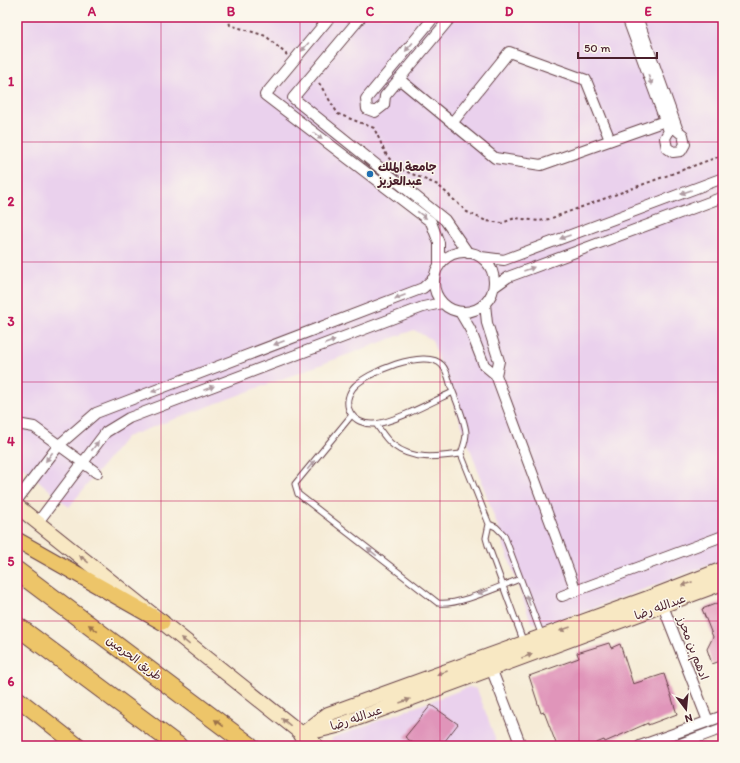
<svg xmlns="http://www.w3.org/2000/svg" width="740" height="763" font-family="Itim,'Playpen Sans Arabic',sans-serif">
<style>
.built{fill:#ead1ed}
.building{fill:#e095ba}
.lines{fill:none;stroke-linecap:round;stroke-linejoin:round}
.lane-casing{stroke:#643e45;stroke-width:7}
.street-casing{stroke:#643e45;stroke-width:12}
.secondary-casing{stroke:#643e45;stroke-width:16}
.primary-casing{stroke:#643e45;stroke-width:17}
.highway-casing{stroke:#643e45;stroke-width:20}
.path{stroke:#643e45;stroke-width:2;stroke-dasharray:3 3;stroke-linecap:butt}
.lane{stroke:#fff;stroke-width:5}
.street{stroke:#fff;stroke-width:10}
.secondary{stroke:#f8e8c3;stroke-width:14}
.primary{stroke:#edc569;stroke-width:15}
.highway{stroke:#edc569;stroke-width:18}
.oneway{fill:#ae9aa0}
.oneway2{fill:#a18477}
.oneway3{fill:#9c724a}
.grid{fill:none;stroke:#c2185b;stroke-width:1;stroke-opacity:0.55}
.poi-dot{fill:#1f6fb2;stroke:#fbf7ec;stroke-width:1.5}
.labels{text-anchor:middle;stroke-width:3;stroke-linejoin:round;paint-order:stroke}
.poi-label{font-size:12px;font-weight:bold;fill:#4a1f2b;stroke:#fbf7ec;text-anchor:start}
.street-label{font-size:12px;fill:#4a1f2b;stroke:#fbf7ec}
.neatline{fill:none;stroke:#c2185b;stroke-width:1.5}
.grid-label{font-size:13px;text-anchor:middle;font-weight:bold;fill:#c2185b}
</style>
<rect width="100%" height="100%" fill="#fbf7ec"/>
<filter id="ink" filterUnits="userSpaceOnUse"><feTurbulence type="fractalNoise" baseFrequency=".025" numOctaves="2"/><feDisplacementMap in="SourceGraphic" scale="8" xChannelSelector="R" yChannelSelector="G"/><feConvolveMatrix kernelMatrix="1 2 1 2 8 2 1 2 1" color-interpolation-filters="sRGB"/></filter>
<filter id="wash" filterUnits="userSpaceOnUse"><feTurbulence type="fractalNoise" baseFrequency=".012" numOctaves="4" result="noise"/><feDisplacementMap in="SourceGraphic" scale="16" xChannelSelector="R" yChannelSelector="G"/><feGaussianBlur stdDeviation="0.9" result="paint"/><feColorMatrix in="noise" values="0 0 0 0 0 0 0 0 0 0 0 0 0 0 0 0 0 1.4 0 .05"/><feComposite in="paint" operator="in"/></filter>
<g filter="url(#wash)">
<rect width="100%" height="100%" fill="#f6ecd7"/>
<!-- built -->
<path class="built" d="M17,17h706v543l-179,66 -13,-4 -99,-282 -18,-10 -288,107 -57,70 -52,-45z
M469,687l8,2 21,57 -167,-1 1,-7z"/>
<g id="blocks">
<!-- building -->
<path class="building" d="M723,601v59l-11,4 -5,-15 6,-12 -11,-28z
M609,643l2,5 9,-4 13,40 31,-10 13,40 -29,11v-2l-43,19 -1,-2 -15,6h-32l-13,-34 -3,1 -12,-37 50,-18 -2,-5z
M431,705l27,19 -17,22h-24l-12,-9z"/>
</g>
</g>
<g filter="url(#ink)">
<use href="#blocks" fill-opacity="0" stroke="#643e45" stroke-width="1"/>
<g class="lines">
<defs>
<path id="lane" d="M453,392c-19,9 -60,31 -79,32 -21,1 -34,-18 -21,-36 12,-15 73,-41 89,-23 5,5 7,15 9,22 5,13 14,33 15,46 0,8 -3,14 -5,21
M351,416l-56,68 3,10 140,109c20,3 62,-17 82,-24
M376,424c5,7 10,16 17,21 20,16 45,12 68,9l28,70
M524,643l-36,-98 -2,-7 3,-14 7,3 8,8 38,101"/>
<path id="street" d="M330,17l-65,78 166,127 8,21v23
M361,17l-68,81 152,122 23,33
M434,17l-68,82 1,10 8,3 9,-7 1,-9 66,-79
M627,17l42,114 -4,7 2,10 6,4 8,-1 4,-7 -2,-9 -5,-4 -41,-114
M399,79l96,79 46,7 124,-44
M452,123l57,-71 77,28 24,60
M434 282a30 30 0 1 1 60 0a30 30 0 1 1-60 0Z
M481,257l23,3 219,-82
M494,287l14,-10 215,-80
M460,312l10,17 14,36 12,10 3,-14 -12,-38 -2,-19
M496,375l80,216
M17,424l17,3 63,46
M17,500l42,-55 37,-32 327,-125 11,-10
M38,522l68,-90 23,-14 294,-111 19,-4
M562,596l161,-60
M663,606l45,115
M491,668l30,78
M640,746l83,-30
M675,746l48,-18"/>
<path id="secondary" d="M17,506l300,240
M308,733l29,-7 386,-143
M301,735l27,-21 320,-116 75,-29"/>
<path id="primary" d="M17,540l145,82
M17,698l61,48"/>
<path id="highway" d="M17,571l233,175
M17,626l161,120"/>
</defs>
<!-- lane casing -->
<use href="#lane" class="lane-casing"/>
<!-- street casing -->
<use href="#street" class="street-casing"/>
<!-- secondary casing -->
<use href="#secondary" class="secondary-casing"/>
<!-- primary casing -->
<use href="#primary" class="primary-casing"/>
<!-- highway casing -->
<use href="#highway" class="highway-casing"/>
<!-- path -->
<path class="path" d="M228,17l2,8 36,11 21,19
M319,83l19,31 36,14 13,28 11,12 40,17 29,27 19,9 16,2 13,-5 24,3 10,-2 174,-64"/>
<!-- lane -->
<use href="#lane" class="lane"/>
<!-- street -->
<use href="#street" class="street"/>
<!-- secondary -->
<use href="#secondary" class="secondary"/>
<!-- primary -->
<use href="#primary" class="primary"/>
<!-- highway -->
<use href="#highway" class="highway"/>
</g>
<!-- one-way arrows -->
<defs><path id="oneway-solid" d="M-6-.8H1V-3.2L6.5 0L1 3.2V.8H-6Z"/></defs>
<g class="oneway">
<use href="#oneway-solid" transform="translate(305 47) rotate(130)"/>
<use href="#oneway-solid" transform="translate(409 47) rotate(130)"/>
<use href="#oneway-solid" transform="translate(650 80) rotate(70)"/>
<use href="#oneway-solid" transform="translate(318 136) rotate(37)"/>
<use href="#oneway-solid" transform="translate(686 192) rotate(160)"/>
<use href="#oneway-solid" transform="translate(422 215) rotate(37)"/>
<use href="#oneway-solid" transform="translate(565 237) rotate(160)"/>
<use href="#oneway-solid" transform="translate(529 269) rotate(-20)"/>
<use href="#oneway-solid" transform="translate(400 297) rotate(159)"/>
<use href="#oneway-solid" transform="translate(330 342) rotate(-21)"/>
<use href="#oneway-solid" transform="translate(279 343) rotate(159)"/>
<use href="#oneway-solid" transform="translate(209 388) rotate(-21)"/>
<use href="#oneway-solid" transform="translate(157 390) rotate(159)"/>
<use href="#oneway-solid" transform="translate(95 446) rotate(-53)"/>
<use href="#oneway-solid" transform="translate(49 457) rotate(127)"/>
<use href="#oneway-solid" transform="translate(311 465) rotate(-51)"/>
<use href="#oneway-solid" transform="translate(372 552) rotate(-143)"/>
<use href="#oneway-solid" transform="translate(483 592) rotate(161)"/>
<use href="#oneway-solid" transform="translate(528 600) rotate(-111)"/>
</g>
<g class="oneway2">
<use href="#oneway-solid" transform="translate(84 559) rotate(-141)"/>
<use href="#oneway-solid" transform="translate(687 584) rotate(159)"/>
<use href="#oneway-solid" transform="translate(565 629) rotate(160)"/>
<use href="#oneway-solid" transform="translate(185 641) rotate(-141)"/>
<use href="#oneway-solid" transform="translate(527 656) rotate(-20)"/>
<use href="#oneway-solid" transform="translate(442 673) rotate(160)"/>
<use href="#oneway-solid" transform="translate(405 701) rotate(-20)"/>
<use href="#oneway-solid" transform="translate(286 722) rotate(-141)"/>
</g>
<g class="oneway3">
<use href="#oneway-solid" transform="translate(93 628) rotate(-143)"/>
<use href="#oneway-solid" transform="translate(219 723) rotate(-143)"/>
</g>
</g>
<!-- grid -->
<path class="grid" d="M161,17v729M300,17v729M440,17v729M579,17v729M17,142h706M17,262h706M17,382h706M17,501h706M17,621h706"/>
<!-- markers -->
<circle class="poi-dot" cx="370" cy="174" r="4"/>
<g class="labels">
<!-- poi labels -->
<g class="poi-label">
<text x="378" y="171">جامعة الملك<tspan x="378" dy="14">عبدالعزيز</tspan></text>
</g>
<!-- street labels -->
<g class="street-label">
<text transform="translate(660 607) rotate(-20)" y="4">عبدالله رضا</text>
<text transform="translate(693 648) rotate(69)" y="4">ادهم بن محرز</text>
<text transform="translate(134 658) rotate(37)" y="4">طريق الحرمين</text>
<text transform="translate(356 718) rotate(-19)" y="4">عبدالله رضا</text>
</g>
</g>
<!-- margin -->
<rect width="740" height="763" fill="none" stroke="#fbf7ec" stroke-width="44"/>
<!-- north arrow -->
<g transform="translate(686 709) rotate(164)" stroke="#fbf7ec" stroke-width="3" paint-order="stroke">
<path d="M0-3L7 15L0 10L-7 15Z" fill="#4a1f2b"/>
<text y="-6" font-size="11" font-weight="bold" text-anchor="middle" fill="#4a1f2b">N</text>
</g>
<!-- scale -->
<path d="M578 52v6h79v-6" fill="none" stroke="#4a1f2b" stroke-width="2"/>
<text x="584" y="52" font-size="12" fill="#4a1f2b" stroke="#fbf7ec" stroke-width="3" paint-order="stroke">50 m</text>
<rect x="22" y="22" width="696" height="719" class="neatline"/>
<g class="grid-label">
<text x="92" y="16">A</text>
<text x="231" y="16">B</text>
<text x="370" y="16">C</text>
<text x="509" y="16">D</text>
<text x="648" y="16">E</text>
<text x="11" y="86">1</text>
<text x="11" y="206">2</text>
<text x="11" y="326">3</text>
<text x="11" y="446">4</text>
<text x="11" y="566">5</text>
<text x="11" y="686">6</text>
</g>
</svg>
